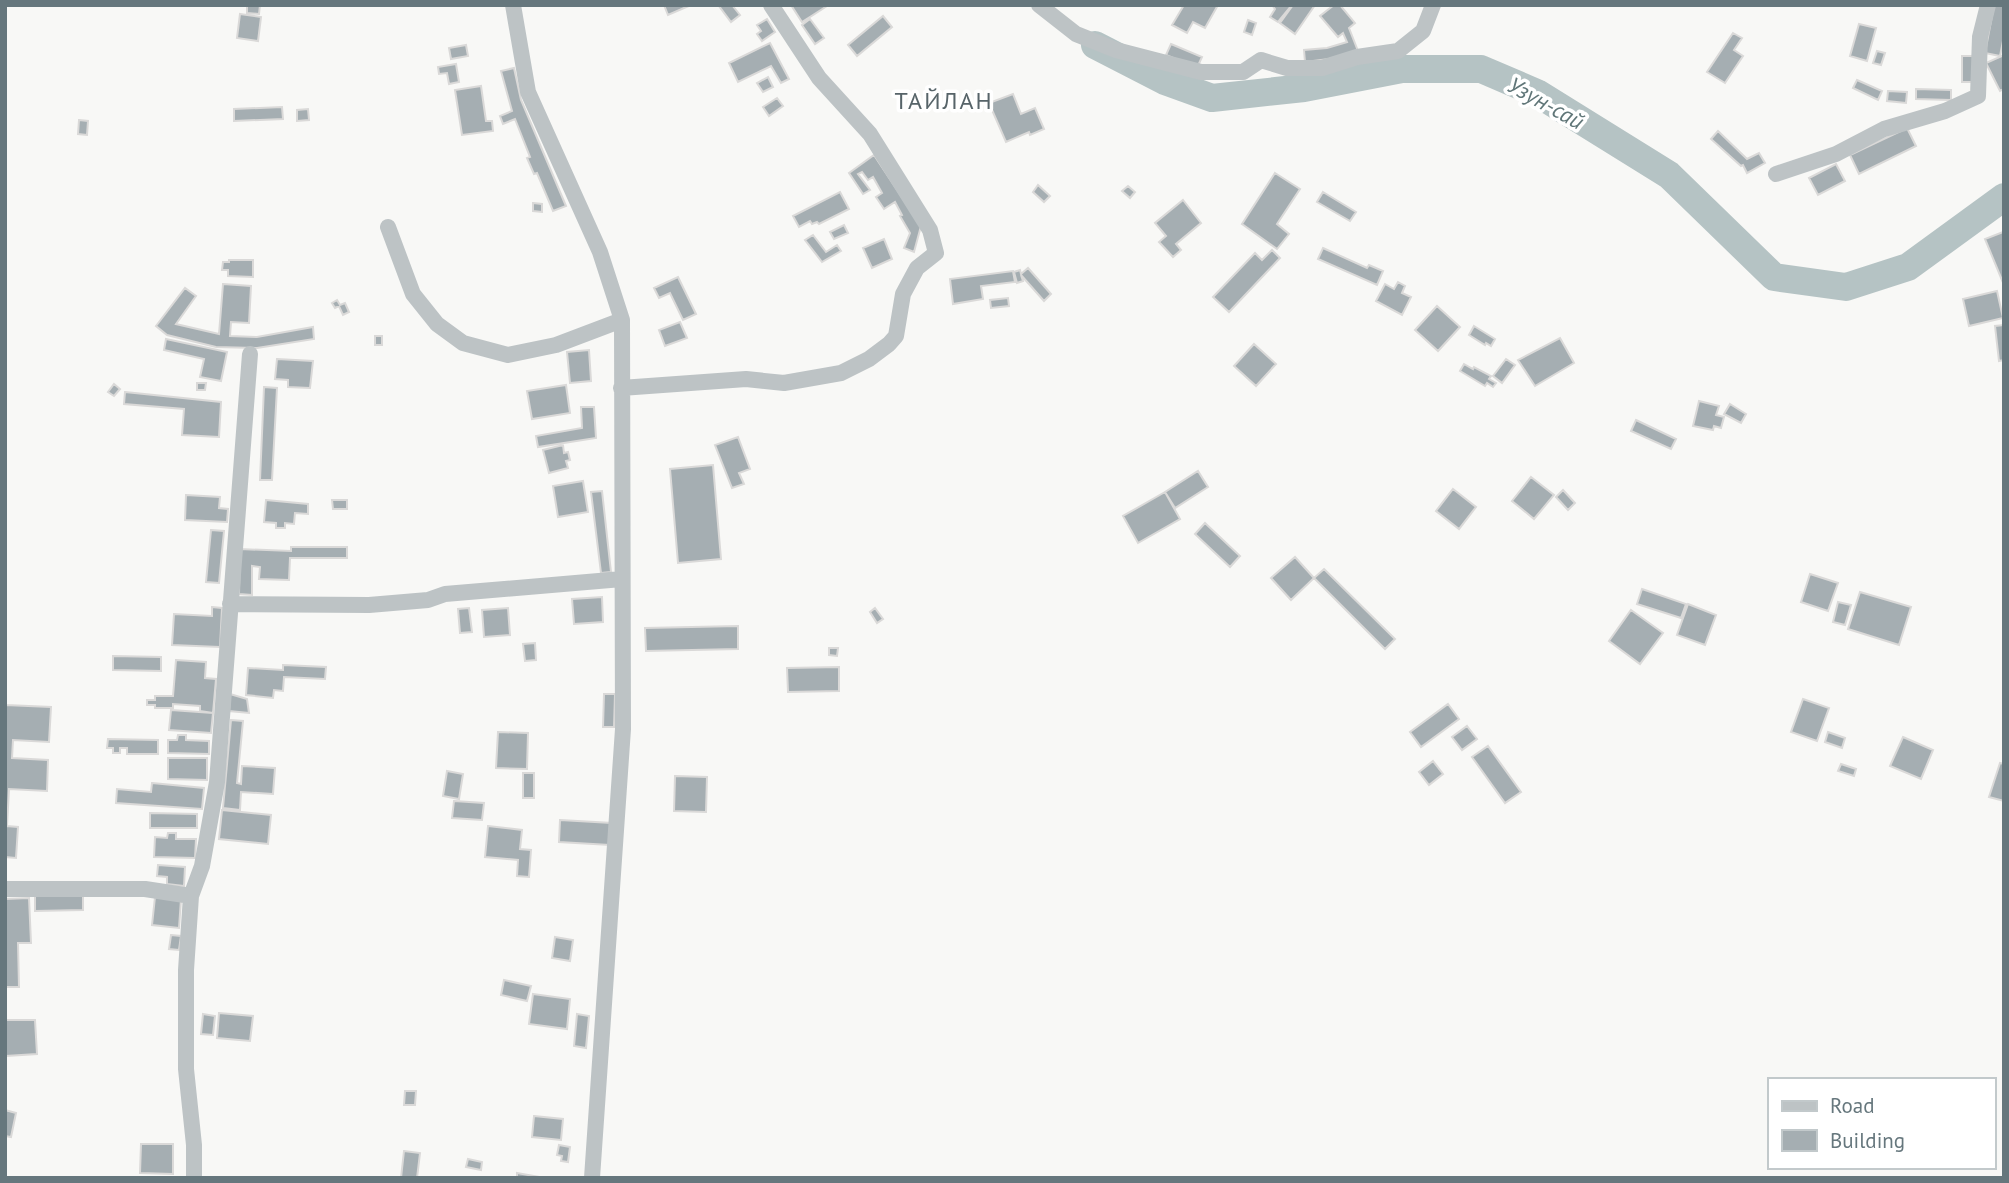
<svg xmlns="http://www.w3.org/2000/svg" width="2009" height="1183" font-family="'PT Sans',sans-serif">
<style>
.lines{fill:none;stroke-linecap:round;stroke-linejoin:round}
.river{stroke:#b5c3c4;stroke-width:28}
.building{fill:#a5aeb2;stroke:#dad9d8;stroke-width:2}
.minor{stroke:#bdc3c5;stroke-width:16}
.labels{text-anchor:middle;stroke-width:7;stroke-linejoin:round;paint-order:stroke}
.water-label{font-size:23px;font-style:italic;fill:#607678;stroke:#fff}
.quarter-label{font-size:24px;letter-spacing:2px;fill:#576469;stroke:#fff}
</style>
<rect width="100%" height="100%" fill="#f8f8f6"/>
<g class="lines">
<!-- river -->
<path class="river" d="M1095,45l70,36 47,17 92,-10 98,-19h79l56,24 132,82 105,102 72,10 62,-20 96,-70"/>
</g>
<!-- building -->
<path class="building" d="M247,5h13l-1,9 -12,-1z
M664,5h27l-23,10z
M732,5l8,10 -9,7 -12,-16z
M791,5h36v1l-25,16z
M1184,5h34l-13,23 -12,-6 -6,11 -15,-8z
M1272,5h20l-14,17 -8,-5 5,-8z
M1293,5h22l-20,29 -15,-11z
M1334,5h6l15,18 -6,5 9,23 -29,8 -24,3 -1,-12 23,-2 20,-6 -4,-9 -5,4 -18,-21z
M1994,5h10v31l-4,20 -15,-3z
M240,14l21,3 -3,24 -21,-3z
M883,16l9,11 -35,29 -9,-11z
M767,19l8,13 -13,9 -5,-7 4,-3 -4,-6z
M810,19l14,19 -9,6 -13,-19z
M1248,20l8,3 -4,12 -8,-3z
M1859,24l17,4 -9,33 -17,-5z
M1733,33l9,5 -8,12 9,6 -18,27 -18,-11z
M770,43l19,36 -8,4 -10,-17 -33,16 -9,-19z
M1171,44l31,13 -5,11 -31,-13z
M466,45l2,11 -17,3 -2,-11z
M1877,51l8,2 -4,12 -8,-2z
M2004,55v34l-4,2 -14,-28z
M1962,56h11v26h-11z
M456,64l3,18 -10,2 -2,-11 -8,1 -1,-7z
M514,68l7,32 45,106 -13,5 -16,-38 -3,1 -7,-16 3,-1 -15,-38 -12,5 -3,-8 12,-5 -11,-40z
M768,77l5,10 -10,5 -6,-9z
M1857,80l25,11 -4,9 -25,-12z
M481,86l5,35h6l1,10 -31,4 -7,-45z
M1916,89l35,1v10l-35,-1z
M1888,91l19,1 -1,11 -19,-2z
M1013,94l8,20 14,-6 9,21 -14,6 -1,-3 -23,10 -17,-39z
M777,98l6,8 -14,10 -6,-9z
M282,107l1,12 -49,2v-12z
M308,109l1,11 -12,1v-11z
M79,120l9,1 -1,14 -9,-1z
M1907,128l9,18 -57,28 -9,-19z
M1718,131l29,28 12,-6 6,10 -18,10 -4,-8 -2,1 -30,-27z
M874,155l47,71 -7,26 -10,-4 6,-15 -10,-17 2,-1 -7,-13 -11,7 -8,-12 6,-4 -9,-16 -5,3 -6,-8 -4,2 12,16 -7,4 -14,-21z
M1836,164l9,17 -27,14 -9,-17z
M1275,173l25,16 -23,35 12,10 -12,15 -35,-25z
M1038,185l12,11 -6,6 -11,-10z
M1128,186l7,6 -5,6 -8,-7z
M840,192l9,17 -30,15 -2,-2 -5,2 -2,-3 -11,6 -6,-11z
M1323,192l33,20 -6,9 -33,-19z
M1183,200l18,23 -25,21 5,6 -8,7 -14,-15 7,-6 -11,-13z
M533,203l9,1v8l-9,-1z
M844,225l4,8 -14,6 -4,-7z
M2003,232h1v53l-19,-46z
M813,235l13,17 11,-7 4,6 -19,11 -17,-22z
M884,239l8,20 -20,9 -9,-20z
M1323,248l44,20 2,-3 14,6 -6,14 -59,-26z
M1272,250l8,8 -51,54 -16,-15 42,-44 7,7z
M229,260h24v17l-25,-1v-6h-6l1,-8h6z
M1028,268l23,26 -7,7 -23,-26 2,6 -6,2 -3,-11 6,-2 1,4z
M1013,271l2,11 -34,4 2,13 -30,5 -3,-25z
M678,277l18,37 -13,6 -13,-27 -11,5 -5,-10z
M1398,282l7,4 -3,7 9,4 -9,18 -26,-14 9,-17 9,5z
M223,284l28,2 -2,37 -18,-1 -1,14 27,1 56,-10 1,12 -57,9 -41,-1 -49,-12 -11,-9 29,-38 11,8 -20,28 43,10z
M1997,291l6,27 -34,8 -6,-27z
M1008,298l1,8 -18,2 -1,-8z
M337,300l3,5 5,-2 4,9 -6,3 -4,-9 -4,2 -3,-5z
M1437,306l23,21 -22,24 -23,-21z
M680,322l7,16 -22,8 -6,-16z
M2004,325v35l-5,1 -4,-35z
M1474,326l21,13 -4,7 -5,-3 -1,2 -16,-10z
M375,336h7v9h-7z
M1560,338l14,25 -39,23 -17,-26z
M166,339l61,13 -6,29 -21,-4 4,-18 -40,-9z
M1254,344l22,20 -20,22 -22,-20z
M589,350l2,31 -21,2 -3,-31z
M277,359l36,2 -3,27 -22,-1v-7l-13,-1z
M1506,359l9,6 -13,18 -9,-7z
M1464,364l9,5 1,-2 17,9 -2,3 7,4 -3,4 -6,-4 -2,3 -25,-15z
M197,383h9l-1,7h-8z
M114,384l6,5 -6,7 -6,-4z
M566,385l4,28 -38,6 -5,-28z
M264,387l13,1 -5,92h-12z
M125,392l96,10 -2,35 -37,-2 2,-26 -60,-5z
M1699,401l20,5 -3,9 8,2 -3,11 -7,-2 -1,4 -20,-4z
M1730,404l16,10 -5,9 -17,-9z
M581,407h13l2,31 -58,9 -2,-11 46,-8z
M1636,420l40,19 -5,10 -40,-18z
M738,437l12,32 -11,4 5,11 -12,4 -17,-43z
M563,445l1,8 4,-1 2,8 -4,1 2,7 -19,5 -6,-23z
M713,465l8,94 -43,4 -8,-94z
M1198,471l10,16 -33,21 -10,-16z
M1531,477l23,18 -20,24 -22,-18z
M583,481l5,31 -30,5 -5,-31z
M1453,489l23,18 -17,22 -23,-18z
M1563,490l12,13 -7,7 -12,-13z
M602,491l9,81 -10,1 -10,-81z
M1165,492l15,27 -42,24 -15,-27z
M186,495l34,2 -1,11 9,1 -1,13 -42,-2z
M266,500l42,4v10l-13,-1 -1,11 -9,-1v5h-9v-5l-12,-1z
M332,500h15v9h-14z
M1205,523l35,33 -10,11 -35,-33z
M211,530l13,1 -5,52 -13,-1z
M291,547h56v11h-57l-1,22 -30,-1 1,-12 -8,-1v29l-13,-1 1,-45 51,2z
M1295,557l19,21 -23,22 -20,-22z
M1324,569l71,70 -10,10 -71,-71z
M1810,574l28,9 -10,28 -27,-9z
M1642,589l44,15 -5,14 -44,-14z
M1860,592l51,15 -12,38 -51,-16z
M602,597l1,25 -29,2 -2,-25z
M1838,602l13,3 -6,20 -12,-3z
M1688,604l28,11 -11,30 -28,-10z
M212,607l10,1 -2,39 -48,-2 2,-31 38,2z
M469,608l3,24 -12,1 -2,-24z
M508,608l2,27 -26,2 -2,-27z
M875,608l8,11 -6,4 -7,-11z
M1631,610l32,23 -23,31 -31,-23z
M738,626v23l-92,2 -1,-23z
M535,643l1,17 -11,1 -2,-17z
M829,648h9l-1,8 -8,-1z
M113,656l48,1v14l-48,-1z
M176,660l30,2 -1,16 11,1 -3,34 -13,-2v-5l-27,-2v4h-18v-3h-8v-5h8v-4h18z
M283,665l43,2 -1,12 -41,-2 -1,14 -9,-1 -1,8 -27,-3 2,-27 35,2z
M839,667v24l-51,1 -1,-24z
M5,688l1,17 45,2 -2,35 -36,-2 -1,18 36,2 -1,31 -38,-2 -2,37 11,1 -2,31 -11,-1z
M230,694l17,5 2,14 -20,-2z
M604,694h11l-1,33h-11z
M1803,699l26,9 -12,33 -26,-9z
M1448,704l11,15 -38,28 -11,-15z
M171,710l42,3 -2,20 -42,-3z
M231,720l12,1 -6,62 4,1 1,-18 33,2 -2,26 -32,-2 -1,18 -17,-2z
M1467,726l10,13 -15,11 -10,-13z
M498,732l30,1 -1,36 -31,-1z
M1828,732l17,6 -3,10 -17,-6z
M178,735h8v5l23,1v13l-41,-1v-13h9z
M1903,737l30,13 -12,29 -31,-13z
M108,739l50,1v14h-31v-6h-7v5h-7v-5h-6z
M1488,746l33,46 -16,11 -33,-46z
M168,758h39v22l-39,-1z
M1433,761l10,13 -14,11 -10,-13z
M2000,763l4,1v37l-15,-4z
M1841,764l15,5 -2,7 -16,-5z
M447,771l16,3 -4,25 -16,-3z
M523,773h11v25h-11z
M675,776l32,1 -1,35 -32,-1z
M152,783l52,5 -2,21 -86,-6 1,-14 34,3z
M454,801l30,2 -2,17 -30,-2z
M222,810l49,5 -3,29 -49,-5z
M150,813l47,1v14h-47z
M560,820l52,3 -2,22 -51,-3z
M488,826l34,4 -2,19 11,1 -2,27 -12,-1 1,-16 -33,-3z
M168,833h8v6h20l-1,19 -41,-1 1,-20 12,1z
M158,865l27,2 -1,19 -17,-2v-7l-10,-1z
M83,892v18l-48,1v-18z
M155,897l26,2 -2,29 -27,-3z
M29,898l2,45h-13l1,44h-14v-88z
M171,935l10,1 -2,14 -10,-1z
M555,937l18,3 -3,21 -18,-3z
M504,980l27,6 -4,15 -26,-6z
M533,994l37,5 -3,30 -38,-5z
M219,1013l34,3 -3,25 -33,-3z
M203,1014l12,2 -2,19 -12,-1z
M577,1014l12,2 -3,32 -12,-2z
M5,1020h30l2,34 -31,2 -1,5z
M405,1091h11l-1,14h-11z
M5,1110l11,3 -5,24 -6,-1z
M534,1116l29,3 -2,21 -29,-3z
M141,1144h32v30l-33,-1z
M559,1145l11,2 -2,15 -7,-1 1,-5 -5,-1z
M404,1151l16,2 -3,25h-16z
M468,1159l14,3 -1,8 -15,-3z
M517,1173l28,5h-28z"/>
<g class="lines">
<!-- minor -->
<path class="minor" d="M513,5l15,87 72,160 22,68 1,409 -31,449
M1039,5l37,29 40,16 85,22h42l18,-12 26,8h35l35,-11 41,-6 25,-20 10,-26
M1776,174l60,-20 48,-25 61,-18 33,-15 2,-59 8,-32
M388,227l25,67 24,30 26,19 45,12 48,-10 66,-25
M621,388l125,-9 38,4 57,-10 28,-14 20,-15 7,-8 7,-42 14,-26 19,-15 -6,-23 -60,-96 -51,-56 -48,-73
M230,604l139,1 59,-5 17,-6 177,-15
M5,889h140l46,7
M194,1178v-33l-8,-76v-99l5,-74 11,-30 15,-84 33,-428"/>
</g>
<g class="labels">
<!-- water labels -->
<g class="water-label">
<text transform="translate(1546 103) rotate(29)" y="8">Узун-сай</text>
</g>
<!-- quarter labels -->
<g class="quarter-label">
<text x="944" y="109">ТАЙЛАН</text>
</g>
</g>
<!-- border -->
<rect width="2009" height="1183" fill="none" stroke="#66777d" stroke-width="14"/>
<!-- legend -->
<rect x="1768" y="1078" width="228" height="91" fill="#ffffff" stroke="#c2c9cb" stroke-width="2"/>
<rect x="1782" y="1101" width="35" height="10" fill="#bdc3c5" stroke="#c2c9cb" stroke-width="2"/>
<text x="1830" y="1113" font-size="21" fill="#66777d">Road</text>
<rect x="1782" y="1130" width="35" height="21" fill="#a5aeb2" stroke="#c2c9cb" stroke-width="2"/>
<text x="1830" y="1148" font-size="21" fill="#66777d">Building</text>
</svg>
